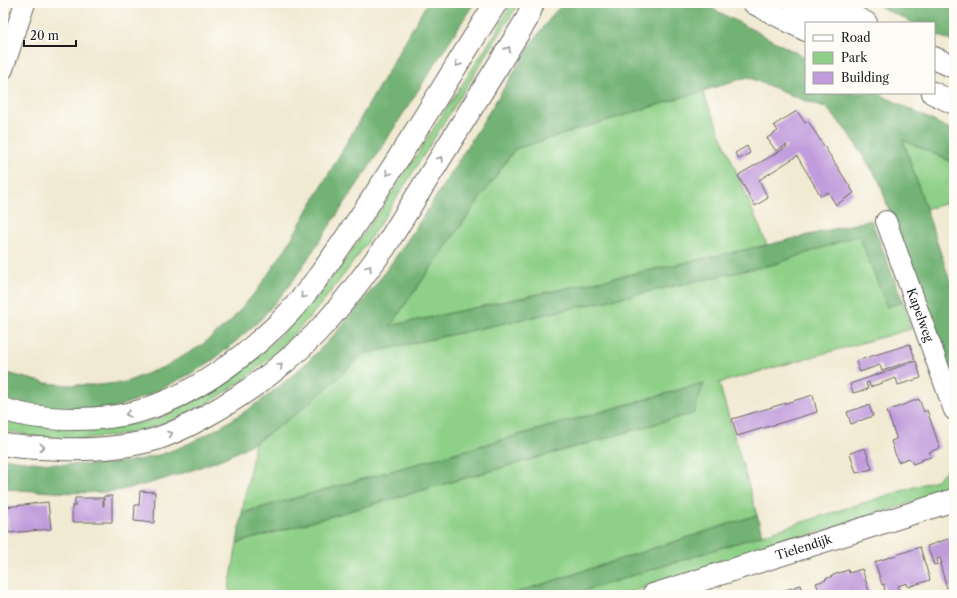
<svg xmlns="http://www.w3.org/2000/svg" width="957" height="598" font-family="'Libre Caslon Text',serif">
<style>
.green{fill:#8ed087;stroke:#557652}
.forest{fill:#72b274;stroke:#476748}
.building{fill:#c19cdc}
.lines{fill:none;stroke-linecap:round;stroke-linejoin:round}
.minor-casing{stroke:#67645c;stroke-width:22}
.tertiary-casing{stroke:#67645c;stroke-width:24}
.primary-casing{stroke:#67645c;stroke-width:24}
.motorway-casing{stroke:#67645c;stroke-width:24}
.minor{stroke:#fff;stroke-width:20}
.tertiary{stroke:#fff;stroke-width:22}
.primary{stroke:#fff;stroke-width:22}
.motorway{stroke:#fff;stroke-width:22}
.oneway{stroke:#999}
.labels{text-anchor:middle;stroke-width:3.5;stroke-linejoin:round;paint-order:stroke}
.street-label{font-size:12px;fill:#1c1c1c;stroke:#fdfcf7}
</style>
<rect width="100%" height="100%" fill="#fdfcf7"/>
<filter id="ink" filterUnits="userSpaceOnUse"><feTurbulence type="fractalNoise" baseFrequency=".025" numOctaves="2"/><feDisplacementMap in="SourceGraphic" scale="8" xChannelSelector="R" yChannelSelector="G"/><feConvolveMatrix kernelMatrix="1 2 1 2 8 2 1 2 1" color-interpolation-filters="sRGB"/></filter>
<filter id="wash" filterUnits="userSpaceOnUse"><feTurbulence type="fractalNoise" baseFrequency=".012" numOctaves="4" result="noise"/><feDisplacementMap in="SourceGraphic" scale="16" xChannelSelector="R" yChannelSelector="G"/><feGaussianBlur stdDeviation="0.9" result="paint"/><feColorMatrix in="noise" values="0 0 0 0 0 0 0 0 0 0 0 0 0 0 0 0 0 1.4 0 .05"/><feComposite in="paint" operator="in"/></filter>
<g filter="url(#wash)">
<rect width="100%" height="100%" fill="#f1ead3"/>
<!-- green -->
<path class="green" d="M511,3h8c-35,56 -71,113 -106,169 -74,118 -170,260 -324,266 -10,1 -22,2 -32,1 -18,-1 -36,-5 -54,-9v-12l87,10 51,-5 22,-7 27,-13 50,-30 17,-15 29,-28 28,-29 29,-38 53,-76 102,-158z
M702,90l65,155 -377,81 125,-177z
M903,140l51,23v38l-28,8z
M859,235l28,72 16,-5 8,27 -192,54 38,132 -248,80h-281l9,-52 457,-130 9,-30 -461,130 13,-70c39,-27 74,-56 108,-89l412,-90z
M954,457v29l-11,7 -322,102h-50l365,-115c7,-6 15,-13 18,-23z"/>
<!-- forest -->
<path class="forest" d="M427,3h47l-105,164 -79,118 -30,35 -25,22 -22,18 -21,13 -43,22 -35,13 -24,2 -58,-4 -29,-7v-27l43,11 23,2h30l27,-3 40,-16 33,-19 30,-24 29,-34 28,-41z
M564,3h138l104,55v35h71l77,38v32l-51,-23 51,153v102l-75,-214 -29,-46 -23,-27 -24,-8 -55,-23 -233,72 -125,177 377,-81 104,-25 32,82 -16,5 -28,-72 -84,29 -412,90c-33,32 -68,64 -108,88 -24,15 -51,24 -78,33 -20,6 -41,13 -62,16 -36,4 -75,0 -112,-2v-31c50,8 106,11 156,-3 23,-7 46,-19 66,-31 103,-60 165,-154 227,-253 27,-43 54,-86 81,-130l22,-29z
M873,3h75l6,3v37l-20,-10v-10h-21z
M704,383l-10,30 -457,130 5,-30z
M757,515l5,20 -191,60h-62z"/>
<g id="blocks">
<!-- building -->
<path class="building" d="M797,111l8,12 3,-2 46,72 -18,12 -8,-13 -7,4 -24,-40 -38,24 9,18 -13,8 -17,-30 2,-1v-1l47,-27 -1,-2 -10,6 -9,-13 11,-7 -4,-6z
M747,146l3,7 -11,6 -4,-6z
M910,344l5,15 -33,12 -2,-6 -20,7 -4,-11z
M916,361l5,17 -23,7 -2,-7 -26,9 -1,-5 -3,1 2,6 -15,4 -3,-9z
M813,395l4,17 -80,24 -5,-17z
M919,399l5,13 3,-2 13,38 -11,4 2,5 -10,3v1l-8,3 -4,-6 -11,4 -7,-21 5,-2v-2l-9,-26z
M869,405l4,11 -22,8 -4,-12z
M865,448l7,21 -16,4 -6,-20z
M140,491l15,1 -1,31 -20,-2 1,-16h4z
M104,496h8v26h-40v-16h3v-8h28v8h1z
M48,502l3,27 -42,4 -3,-26z
M954,537v49l-7,2 -7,-24h2l-2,-6 -3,1 1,5 -4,1 -7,-19z
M920,547l10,33 -22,7 -1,-4 -9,3 3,9h-16l-1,-11 -2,1 -7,-23z
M862,569l8,25 -1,1h-55l6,-2 -4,-10 10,-3 -1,-1 8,-3v-1l15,-5 1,3z
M801,585l3,10h-34z"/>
</g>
</g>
<g filter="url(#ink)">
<use href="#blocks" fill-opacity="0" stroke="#67645c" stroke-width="1"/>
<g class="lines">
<defs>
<g id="minor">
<path d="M3,69l22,-66"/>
<path id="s1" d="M886,221l68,189"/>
</g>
<g id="tertiary">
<path id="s2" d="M653,595l301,-95"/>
</g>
<path id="primary" d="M754,3l52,27
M828,3l38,20
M934,58l20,9
M933,93l21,10"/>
<path id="motorway" d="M796,3l44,20
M3,409c23,8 48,10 72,10 22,0 44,-2 65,-8 52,-15 99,-50 137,-86 31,-30 55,-67 79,-102 49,-72 93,-147 140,-220
M3,444c13,4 42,4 57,5 32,1 65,-1 96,-10 18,-6 34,-14 50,-23 42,-23 89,-58 121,-95 21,-23 39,-49 58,-74l142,-228 6,-16"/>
</defs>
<!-- minor casing -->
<use href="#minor" class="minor-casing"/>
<!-- tertiary casing -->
<use href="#tertiary" class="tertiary-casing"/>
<!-- primary casing -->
<use href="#primary" class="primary-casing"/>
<!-- motorway casing -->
<use href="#motorway" class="motorway-casing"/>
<!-- minor -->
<use href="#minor" class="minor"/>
<!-- tertiary -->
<use href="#tertiary" class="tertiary"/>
<!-- primary -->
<use href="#primary" class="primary"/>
<!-- motorway -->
<use href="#motorway" class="motorway"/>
</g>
<!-- one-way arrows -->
<defs><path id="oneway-chevron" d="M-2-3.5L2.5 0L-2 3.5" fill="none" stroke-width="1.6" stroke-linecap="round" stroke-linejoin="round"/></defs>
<g class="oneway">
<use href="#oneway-chevron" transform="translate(508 49) rotate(-58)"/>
<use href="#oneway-chevron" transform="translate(458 64) rotate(122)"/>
<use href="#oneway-chevron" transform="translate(440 159) rotate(-58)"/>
<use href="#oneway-chevron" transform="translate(388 173) rotate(122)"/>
<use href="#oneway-chevron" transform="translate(369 268) rotate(-54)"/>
<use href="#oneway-chevron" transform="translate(303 296) rotate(128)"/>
<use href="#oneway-chevron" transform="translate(280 366) rotate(-41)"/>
<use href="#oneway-chevron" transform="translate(128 414) rotate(167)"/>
<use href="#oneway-chevron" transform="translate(170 434) rotate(-21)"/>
<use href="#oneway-chevron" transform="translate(42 447) rotate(4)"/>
</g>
</g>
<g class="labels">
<!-- street labels -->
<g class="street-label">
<text dy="4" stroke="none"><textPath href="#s1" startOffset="100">Kapelweg</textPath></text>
<text dy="4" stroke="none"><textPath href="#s2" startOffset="158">Tielendijk</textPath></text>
</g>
</g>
<!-- margin -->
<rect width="957" height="598" fill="none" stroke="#fdfcf7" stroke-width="16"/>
<!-- legend -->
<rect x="805" y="22" width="130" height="72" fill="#fdfcf7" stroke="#a3a29f"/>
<rect x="813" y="35" width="20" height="6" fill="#ffffff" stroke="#a3a29f"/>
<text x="841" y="42" font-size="12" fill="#1c1c1c">Road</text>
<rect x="813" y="52" width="20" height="12" fill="#8ed087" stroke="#a3a29f"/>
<text x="841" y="62" font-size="12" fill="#1c1c1c">Park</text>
<rect x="813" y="72" width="20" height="12" fill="#c19cdc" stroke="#a3a29f"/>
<text x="841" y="82" font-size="12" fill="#1c1c1c">Building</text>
<!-- scale -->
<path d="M24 40v6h52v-6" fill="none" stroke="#1c1c1c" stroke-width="2"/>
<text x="30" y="40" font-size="12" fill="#1c1c1c" stroke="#fdfcf7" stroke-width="3" paint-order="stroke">20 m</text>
</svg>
